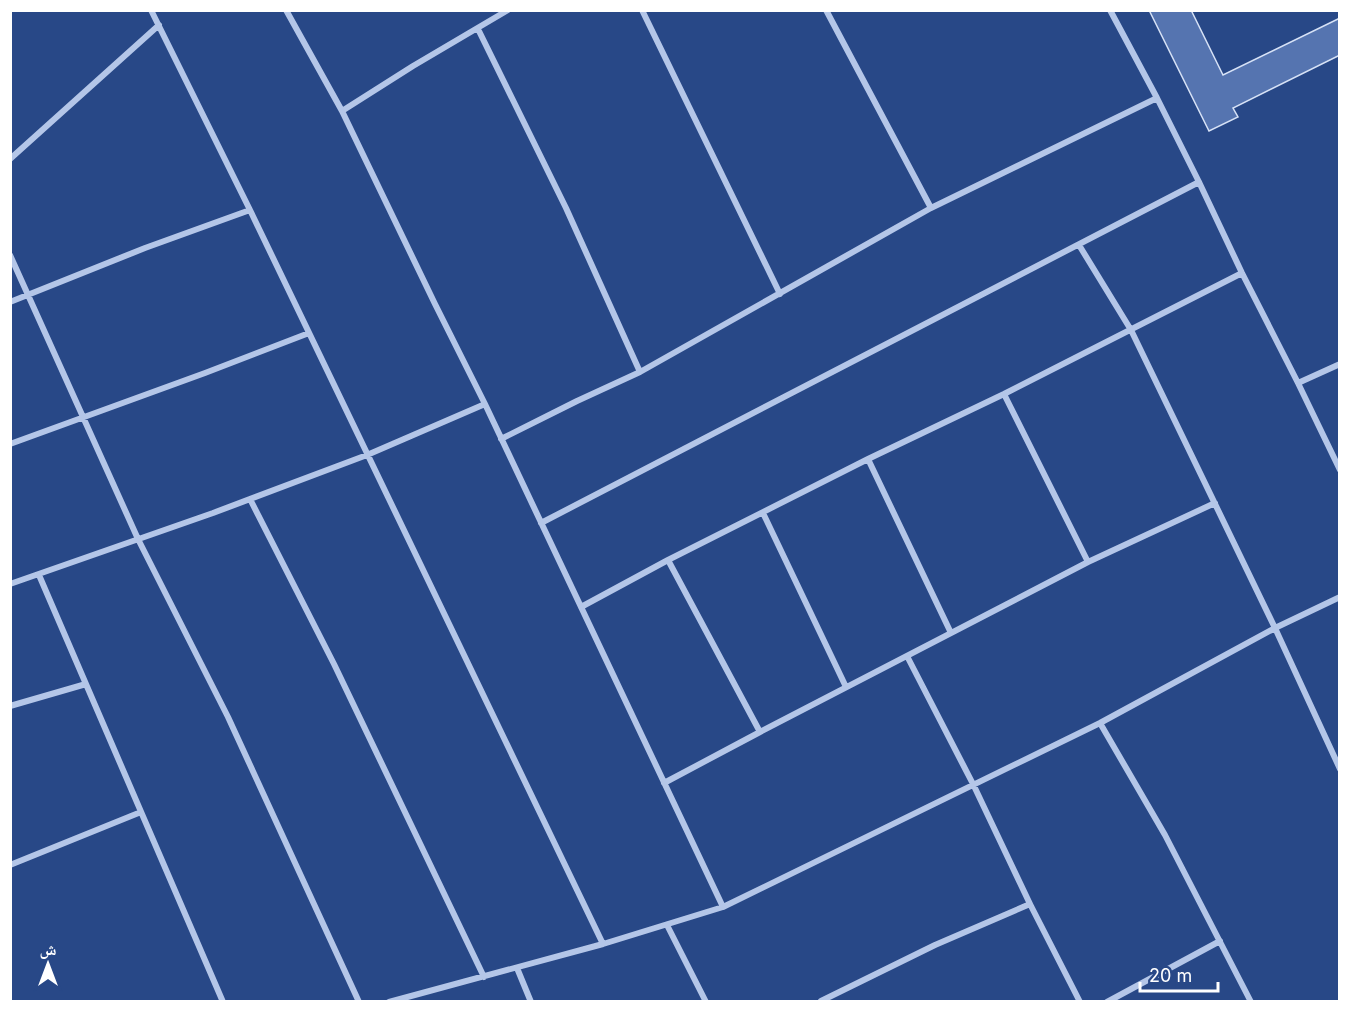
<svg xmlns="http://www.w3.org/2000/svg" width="1350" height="1012" font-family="Inter,'Noto Naskh Arabic',sans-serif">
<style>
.building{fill:#5574b0;stroke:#d7e2f6;stroke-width:1.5}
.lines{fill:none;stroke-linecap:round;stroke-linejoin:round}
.street{stroke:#b4c6e8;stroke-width:6}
</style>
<rect width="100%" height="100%" fill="#284887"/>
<!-- building -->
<path class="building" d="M1149,10h42l32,65 117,-57v37l-107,53 5,9 -29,14z"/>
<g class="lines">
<!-- street -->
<path class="street" d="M151,10l99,200 353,734
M286,10l56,101 93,193 50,100 238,503
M642,10l138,284
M826,10l105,198
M1110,10l47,88 42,84 43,91 56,110 42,87
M478,29l88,179 74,164
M342,111l71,-45 95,-56
M10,159l149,-134
M1079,245l52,85 144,298 65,141
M10,255l128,284 90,178 131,285
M10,302l135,-54 105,-38
M1298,383l42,-19
M1004,394l84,168
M501,439l76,-38 63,-29 291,-164 226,-110
M10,444l195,-71 104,-40
M868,459l83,174
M250,499l84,165 150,313
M763,513l83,174
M541,523l658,-341
M668,560l92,172
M39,575l184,427
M10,584l203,-71 154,-58 118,-51
M581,607l87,-47 200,-101 136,-65 238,-121
M907,656l67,130 56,118 50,98
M10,706l76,-22
M1100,723l65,112 86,167
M664,783l96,-51 328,-170 127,-59
M10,865l131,-53
M667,925l39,77
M517,968l14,34
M821,1001l114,-56 95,-41
M389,1002l214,-58 120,-37 377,-184 175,-95 65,-31
M1107,1002l113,-61"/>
</g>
<!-- border -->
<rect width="1350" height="1012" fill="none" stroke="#ffffff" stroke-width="24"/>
<!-- north arrow -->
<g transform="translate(48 964)" stroke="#284887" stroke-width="4.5" paint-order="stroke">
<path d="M0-4.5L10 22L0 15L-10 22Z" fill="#ffffff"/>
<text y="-9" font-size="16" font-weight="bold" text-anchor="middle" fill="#ffffff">ش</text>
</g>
<!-- scale -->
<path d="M1140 982v9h78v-9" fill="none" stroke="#ffffff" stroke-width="3"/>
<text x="1149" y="982" font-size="18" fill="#ffffff" stroke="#284887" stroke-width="4.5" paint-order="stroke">20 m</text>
</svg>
